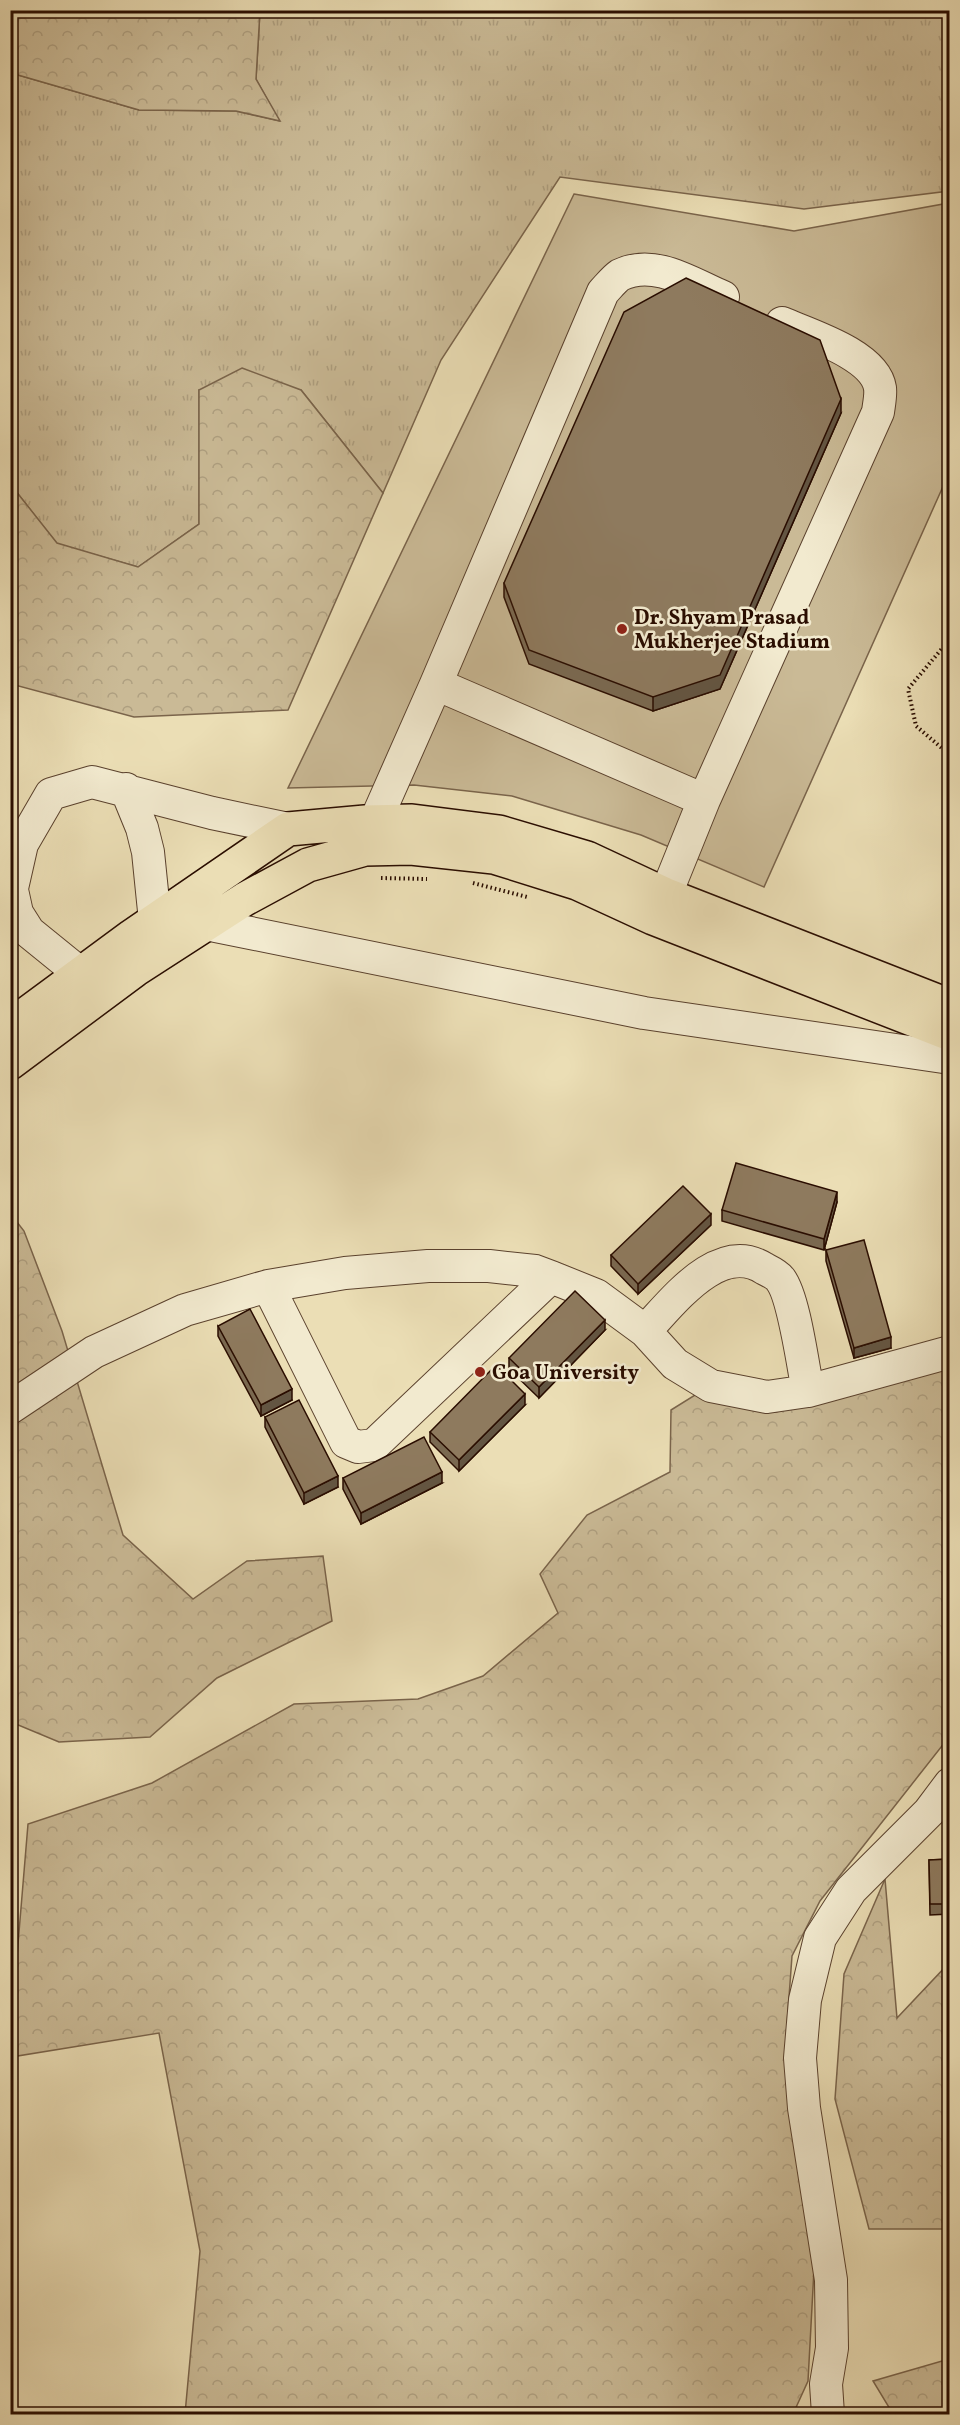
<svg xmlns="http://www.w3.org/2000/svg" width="960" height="2425" font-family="Vollkorn,serif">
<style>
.grass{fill:url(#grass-tufts);stroke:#7a644b;stroke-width:1.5}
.forest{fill:url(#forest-crowns);stroke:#7a644b;stroke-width:1.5}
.park{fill:#caba96;stroke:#7a644b;stroke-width:1.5}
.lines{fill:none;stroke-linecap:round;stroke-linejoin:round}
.minor-casing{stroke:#5a412d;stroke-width:34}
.major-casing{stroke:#2a0d00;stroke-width:36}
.path{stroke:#2a0d00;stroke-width:4;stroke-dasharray:1.5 3;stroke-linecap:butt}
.minor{stroke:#f2eacf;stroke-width:32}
.major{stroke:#ebdeb5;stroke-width:33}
.wall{fill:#7a6951;stroke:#2a0d00;stroke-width:1.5}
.shaded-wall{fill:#635542;stroke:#2a0d00;stroke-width:1.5}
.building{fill:#8e7a5e;stroke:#2a0d00;stroke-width:1.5}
.poi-dot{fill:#8f2418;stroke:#f2eacf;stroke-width:2}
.labels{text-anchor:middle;stroke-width:5;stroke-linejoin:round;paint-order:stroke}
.poi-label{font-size:21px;font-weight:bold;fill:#2a0d00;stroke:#f2eacf;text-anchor:start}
</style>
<defs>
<pattern id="grass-tufts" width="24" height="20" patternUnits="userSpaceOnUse" patternTransform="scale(1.5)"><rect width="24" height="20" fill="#caba96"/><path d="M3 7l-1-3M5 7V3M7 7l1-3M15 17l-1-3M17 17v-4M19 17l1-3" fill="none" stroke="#ae9f80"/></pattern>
<pattern id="forest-crowns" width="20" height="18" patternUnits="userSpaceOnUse" patternTransform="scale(1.5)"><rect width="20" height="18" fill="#caba96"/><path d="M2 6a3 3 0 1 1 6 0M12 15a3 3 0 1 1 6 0" fill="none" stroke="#ae9f80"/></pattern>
</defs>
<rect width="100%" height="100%" fill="#ebdeb5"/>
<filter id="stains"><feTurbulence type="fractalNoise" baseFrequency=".00333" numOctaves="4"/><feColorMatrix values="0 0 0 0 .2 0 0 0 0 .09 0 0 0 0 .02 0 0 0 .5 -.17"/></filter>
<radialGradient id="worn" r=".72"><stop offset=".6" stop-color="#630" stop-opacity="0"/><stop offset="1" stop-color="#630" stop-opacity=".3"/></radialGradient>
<!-- grass -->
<path class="grass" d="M260,11h689v180l-145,18 -244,-32 -119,183 -58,133 -82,-103h-102v134l-61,43 -81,-23 -46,-59v-412l128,37 97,1 43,10 -23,-42z"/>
<!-- forest -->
<path class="forest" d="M10,11h250l-4,68 24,42 -44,-10 -97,-1 -128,-37z
M242,368l59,22 82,103 -95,217 -154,7 -123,-33v-199l46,58 81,24 61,-43v-134z
M10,1213l14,18 38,100 61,204 70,64 54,-38 76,-5 9,65 -115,57 -67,59 -91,5 -48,-20z
M949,1364v373l-129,164 -28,55 -6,82 29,213 -7,130 -15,33h-608l15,-163 -41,-218 -148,24v-29l17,-204 124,-41 142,-79 124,-5 65,-23 75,-63 -18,-39 47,-59 83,-43 1,-62 24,-15 81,17z
M885,1879l12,139 52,-55v266h-80l-34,-130 9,-125z
M949,2359v55h-56l-20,-33z"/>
<!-- park -->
<path class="park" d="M574,194l220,37 155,-28v270l-185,414 -123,-52 -129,-39 -98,-11 -126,3z"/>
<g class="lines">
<defs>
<path id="minor" d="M436,684l268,116
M126,789l16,39 6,24 7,69
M375,822l61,-138 167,-392c5,-5 11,-13 17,-17 35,-17 72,9 103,22
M12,890l5,23 12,19 53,43
M666,894l38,-94 174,-388c1,-8 3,-17 2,-24 -5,-33 -70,-53 -98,-65
M10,897l12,-53 29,-50 41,-12 120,31 76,16
M206,924l438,89 306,45
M268,1286l78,156 12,5 16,-2 177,-168
M645,1331c28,-29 74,-92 120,-62 4,2 12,6 15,10 14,17 23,88 28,112
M10,1408l84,-56 91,-42 83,-24 77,-13 83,-7h61l46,5 16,6 45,18 49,36 30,33 36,22 56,11 41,-6 142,-39
M828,2414l-2,-30 6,-36 -1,-68 -27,-172 -4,-50 5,-58 15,-62 31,-48 78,-78 21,-28"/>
<path id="major" d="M10,1026l122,-90 156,-107 77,-7 47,-1 87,11 88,26 77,36 286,112
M10,1063l125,-93 110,-71 63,-34 57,-16 46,-1 83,9 83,26 76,35 297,116"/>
</defs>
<!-- minor casing -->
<use href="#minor" class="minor-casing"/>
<!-- major casing -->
<use href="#major" class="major-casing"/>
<!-- path -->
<path class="path" d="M950,639l-42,50 8,37 34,29
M381,878l46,1
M473,883l54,14"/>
<!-- minor -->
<use href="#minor" class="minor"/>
<!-- major -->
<use href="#major" class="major"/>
</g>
<!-- wall -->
<path class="wall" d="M841,413l-121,276 -67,22 -124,-47 -25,-67v-14z
M837,1202l-13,48 -102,-29v-11z
M711,1225l-73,69 -27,-28v-11z
M826,1250l65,98 -37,10 -28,-97z
M218,1326l74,74 -31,16 -43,-80z
M605,1330l-66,68 -30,-29v-11z
M525,1405l-66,66 -29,-29v-10z
M265,1417l73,70 -34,17 -39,-77z
M343,1478l99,5 -81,41 -18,-35z
M950,1859v55l-20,1 -1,-55z"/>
<!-- shaded-wall -->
<path class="shaded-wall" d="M841,399v14l-121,276 -67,22v-14z
M837,1192v10l-13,48v-11z
M711,1214v11l-73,69v-10z
M605,1320v10l-66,68v-11z
M891,1337v11l-37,10v-10z
M292,1389v11l-31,16v-11z
M525,1394v11l-66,66v-11z
M442,1472v11l-81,41v-11z
M338,1476v11l-34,17v-11z"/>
<!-- building -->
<path class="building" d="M686,278l134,62 21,59 -121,276 -67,22 -124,-47 -25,-67 120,-271z
M736,1163l101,29 -13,47 -102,-29z
M683,1186l28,28 -73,70 -27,-29z
M864,1240l27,97 -37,11 -28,-98z
M575,1291l30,29 -66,67 -30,-29z
M250,1309l42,80 -31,16 -43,-79z
M496,1365l29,29 -66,66 -29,-28z
M299,1400l39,76 -34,17 -39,-76z
M424,1437l18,35 -81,41 -18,-35z
M950,1859v45h-20l-1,-44z"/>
<!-- markers -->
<g class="poi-dot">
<circle cx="622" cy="629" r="6"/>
<circle cx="480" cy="1372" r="6"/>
</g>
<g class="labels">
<!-- poi labels -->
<g class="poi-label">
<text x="634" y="624">Dr. Shyam Prasad<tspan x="634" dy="24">Mukherjee Stadium</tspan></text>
<text x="492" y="1379">Goa University</text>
</g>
</g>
<!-- margin -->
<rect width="960" height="2425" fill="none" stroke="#ebdeb5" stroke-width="36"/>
<rect x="12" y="12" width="936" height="2401" fill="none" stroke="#2a0d00" stroke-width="3"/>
<rect x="18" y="18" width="924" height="2389" fill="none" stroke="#2a0d00" stroke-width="1.5"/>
<rect width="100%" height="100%" filter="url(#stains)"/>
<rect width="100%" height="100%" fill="url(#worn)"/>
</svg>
